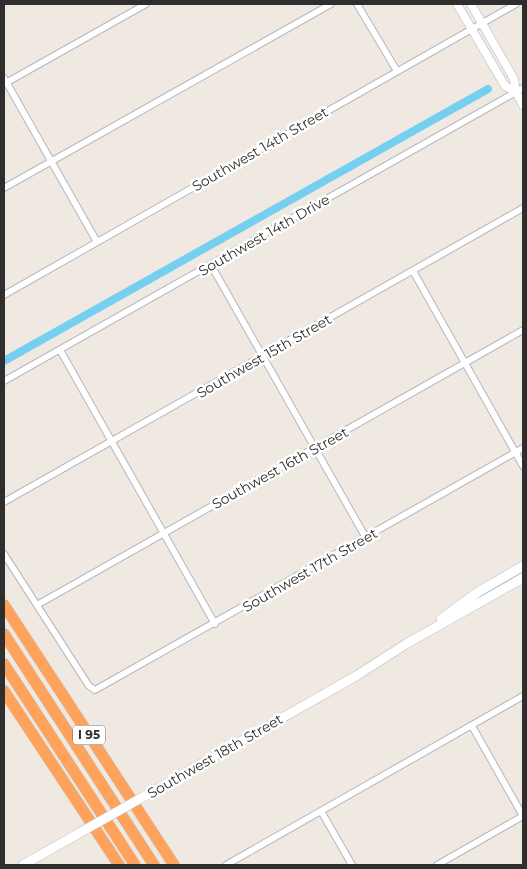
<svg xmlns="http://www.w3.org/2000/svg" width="527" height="869" font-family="Montserrat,sans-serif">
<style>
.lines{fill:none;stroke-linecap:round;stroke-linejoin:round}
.canal{stroke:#75cff0;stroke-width:8}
.minor-casing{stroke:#b4b7c1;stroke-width:8}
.tertiary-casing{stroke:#b4b7c1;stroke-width:9}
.secondary-casing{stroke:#b4b7c1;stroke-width:10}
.motorway-casing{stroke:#c9c9c9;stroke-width:12}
.minor{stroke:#fff;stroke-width:6}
.tertiary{stroke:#fff;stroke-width:8}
.secondary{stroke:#fff;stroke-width:9}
.motorway{stroke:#ffa35c;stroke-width:11}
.secondary-bridge-casing{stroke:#b4b7c1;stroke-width:10;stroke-linecap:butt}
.secondary-bridge{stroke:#fff;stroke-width:9}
.labels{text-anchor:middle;stroke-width:5;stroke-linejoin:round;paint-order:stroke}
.shield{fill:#fff;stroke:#6d6d6d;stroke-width:1}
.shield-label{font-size:12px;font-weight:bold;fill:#2e2e2e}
.street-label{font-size:14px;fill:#2e2e2e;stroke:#fff}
</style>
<rect width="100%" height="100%" fill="#efe9e1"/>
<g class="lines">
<!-- canal -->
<path class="canal" d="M4,361l484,-272"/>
<defs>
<path id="minor" d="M357,4l40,67
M4,78l93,164
M4,84l142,-80
M4,188l327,-184
M211,265l155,273
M413,271l110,195
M4,295l512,-291
M60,350l155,274
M4,381l519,-293
M4,502l519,-294
M4,554l85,132 6,4 428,-242
M37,605l486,-275
M321,811l31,54
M226,865l297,-169
M437,865l86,-49 -51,-90"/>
<path id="tertiary" d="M457,4l48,82 11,6
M471,4l43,75 2,13 7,13"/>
<path id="secondary" d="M441,619l37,-27 45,-26
M150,793l206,-117 50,-32 117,-66
M23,865l51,-29"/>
<path id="motorway" d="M4,605l170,260
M4,634l150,231
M4,664l131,201
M4,691l115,174"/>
</defs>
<!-- minor casing -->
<use href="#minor" class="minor-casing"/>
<!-- tertiary casing -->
<use href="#tertiary" class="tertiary-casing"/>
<!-- secondary casing -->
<use href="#secondary" class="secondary-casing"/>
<!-- motorway casing -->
<use href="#motorway" class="motorway-casing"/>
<!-- minor -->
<use href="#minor" class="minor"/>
<!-- tertiary -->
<use href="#tertiary" class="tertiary"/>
<!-- secondary -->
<use href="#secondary" class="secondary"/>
<!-- motorway -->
<use href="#motorway" class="motorway"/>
<defs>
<path id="secondary-bridge" d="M74,836l76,-43"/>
</defs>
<!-- secondary-bridge casing -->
<use href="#secondary-bridge" class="secondary-bridge-casing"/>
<!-- secondary-bridge -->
<use href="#secondary-bridge" class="secondary-bridge"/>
</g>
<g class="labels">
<!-- shield labels -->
<rect class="shield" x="73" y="725.5" width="32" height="19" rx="4"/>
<g class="shield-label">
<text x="89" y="739">I 95</text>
</g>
<!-- street labels -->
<g class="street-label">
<text transform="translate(260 149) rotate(-30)" y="5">Southwest 14th Street</text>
<text transform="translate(264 235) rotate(-30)" y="5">Southwest 14th Drive</text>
<text transform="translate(264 356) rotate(-30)" y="5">Southwest 15th Street</text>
<text transform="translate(280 468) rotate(-29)" y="5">Southwest 16th Street</text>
<text transform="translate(310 570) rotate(-30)" y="5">Southwest 17th Street</text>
<text transform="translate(215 756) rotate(-30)" y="5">Southwest 18th Street</text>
</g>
</g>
<!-- border -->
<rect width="527" height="869" fill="none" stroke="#2e2e2e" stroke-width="10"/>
</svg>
